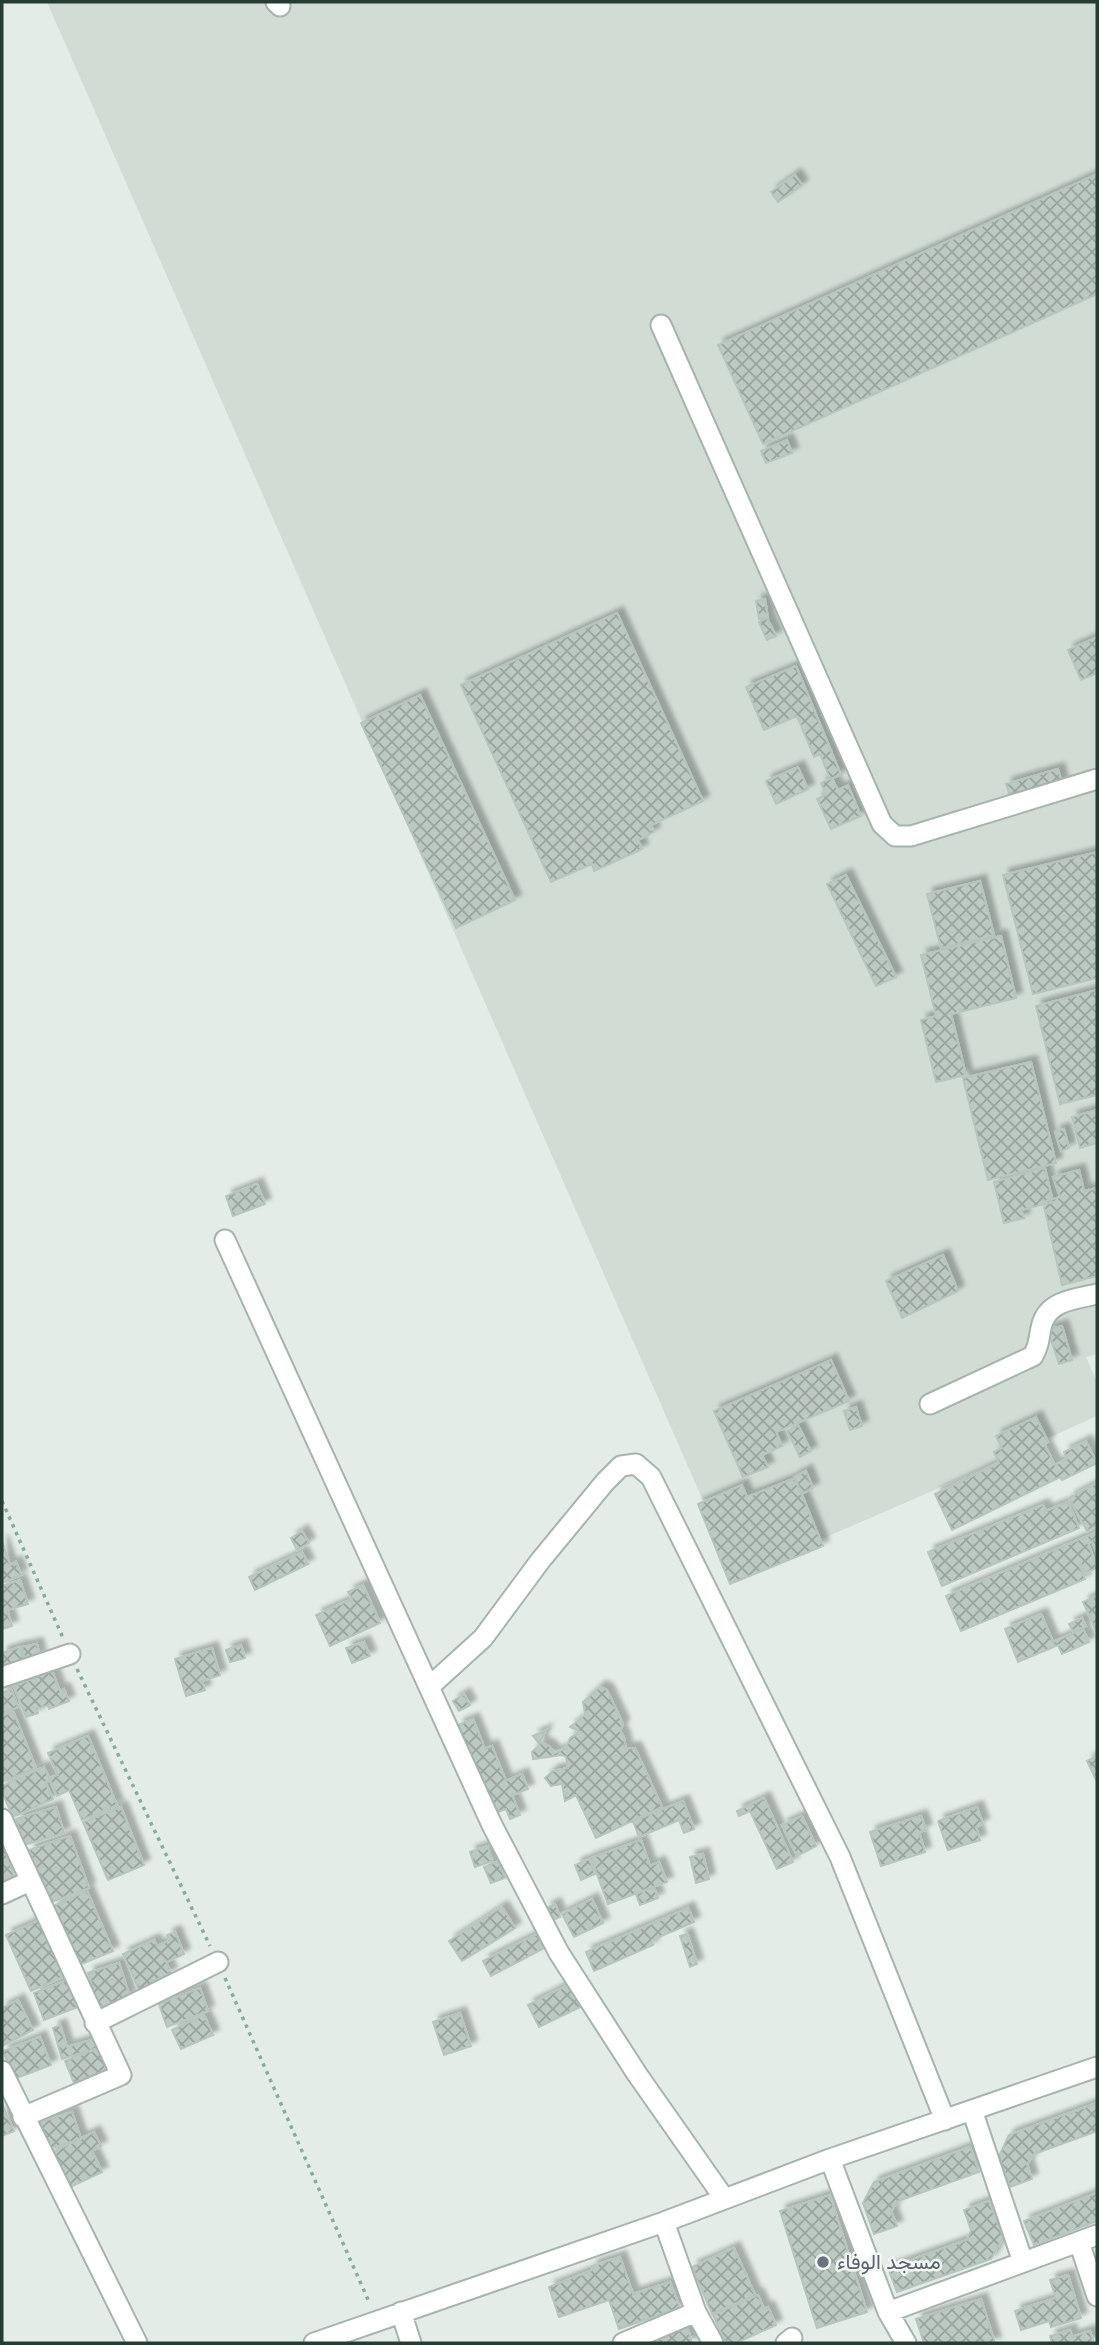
<svg xmlns="http://www.w3.org/2000/svg" width="1099" height="2345" font-family="Raleway,Vazirmatn,sans-serif">
<style>
.built{fill:#d1dcd5}
.building{fill:url(#building-cross-hatch);stroke:#b6c5bd;stroke-width:2;filter:url(#shadow)}
.lines{fill:none;stroke-linecap:round;stroke-linejoin:round}
.minor-casing{stroke:#a6b4ad;stroke-width:23}
.path{stroke:#86ad9b;stroke-width:3.5;stroke-dasharray:3.5 5;stroke-linecap:butt}
.minor{stroke:#fff;stroke-width:19}
.worship-dot{fill:#6b7280;stroke:#f3f8f5;stroke-width:2.5}
.labels{text-anchor:middle;stroke-width:5;stroke-linejoin:round;paint-order:stroke}
.worship-label{font-size:21px;fill:#5b616d;stroke:#f3f8f5;text-anchor:start}
</style>
<defs>
<pattern id="building-cross-hatch" width="8" height="8" patternUnits="userSpaceOnUse" patternTransform="scale(1.75)"><rect width="8" height="8" fill="#bcc9c2"/><path d="M0 0l8 8M0 8l8-8" fill="none" stroke="#99a49e"/></pattern>
<filter id="shadow"><feDropShadow dx="6" dy="-6" stdDeviation="2" flood-color="#0004"/></filter>
</defs>
<rect width="100%" height="100%" fill="#e3ece7"/>
<!-- built -->
<path class="built" d="M47,2h1050v1352l-11,3 11,25v34l-183,83 -178,77z"/>
<!-- building -->
<path class="building" d="M1097,174v120l-334,150 -45,-99z
M795,175l7,10 -24,17 -7,-10z
M787,440l5,13 -26,10 -5,-12z
M765,599l3,19 -9,1 -3,-18z
M617,613l86,188 -52,24 3,7 -16,8 4,9 -48,22 -2,-7 -41,18 -90,-197z
M767,618l9,18 -9,4 -8,-18z
M1097,637v36l-16,7 -13,-30z
M796,666l45,109 -11,4 -10,-25 -6,3 -17,-41 -33,14 -18,-43z
M420,695l95,205 -59,28 -95,-205z
M798,767l10,22 -32,15 -10,-23z
M1058,769l4,14 -51,15 -5,-14z
M832,778l6,12 10,-5 13,31 -30,13 -14,-30 9,-4 -5,-12z
M1097,852v126l-64,16 -30,-119z
M846,875l50,102 -20,9 -49,-102z
M980,881l14,54 -53,13 -14,-54z
M1001,936l15,62 -65,16 15,61 -30,7 -15,-62 15,-4 -15,-61z
M1097,990v105l-37,9 -24,-98z
M1031,1062l25,101 -68,17 -25,-102z
M1097,1110v33l-17,5 -8,-31z
M1064,1129l5,19 -8,3 -6,-19z
M1045,1168l8,34 -32,8 3,8 -20,5 -10,-41z
M1079,1170l5,21 13,-3v88l-35,9 -19,-83 17,-5 -7,-20z
M257,1184l8,20 -32,12 -7,-20z
M943,1255l15,36 -56,27 -16,-37z
M1062,1326l10,34 -13,4 -11,-34z
M831,1360l18,41 -73,31 6,14 -20,9 6,12 -25,10 -29,-66z
M856,1407l6,19 -12,4 -6,-19z
M1036,1417l12,25 -4,2 11,21 12,-6 -3,-7 22,-11 11,22 -35,17 -2,-3 -108,53 -17,-36 64,-31 -5,-11 8,-4 -6,-12z
M798,1425l13,26 -11,6 -13,-26z
M806,1471l7,17 -12,6 -7,-17z
M795,1478l28,68 -93,38 -32,-80 44,-19 5,12z
M1097,1483v42l-10,6 -18,-33z
M1068,1502l11,26 -137,58 -14,-34 115,-47 3,6z
M302,1531l7,12 -12,7 -6,-12z
M1097,1532v22l-5,-13 -4,2 9,25 -12,5 -4,-9 -2,1 6,14 -124,52 -15,-35z
M2,1541l8,24 6,-3 5,13 -19,8z
M302,1552l6,12 -53,26 -6,-13z
M20,1580l8,24 -21,6 5,16 -10,3v-43z
M363,1585l17,38 -50,23 -14,-31 36,-16 -4,-7z
M1097,1596v37l-14,-31z
M1041,1614l12,28 30,-13 6,13 -27,12 -4,-9 -40,17 -13,-33z
M1082,1618l4,8 -13,6 -4,-8z
M364,1642l6,14 -18,7 -6,-15z
M37,1644l3,13 -15,3 -3,-13z
M241,1645l4,13 -15,4 -4,-12z
M20,1647l5,15 -23,7v-16z
M212,1648l8,27 -18,6 3,9 -19,6 -11,-37z
M52,1671l8,20 4,-2 5,12 -20,8 -1,-4 -11,4 1,4 -12,4 -12,-31z
M600,1687l7,3 16,34 -3,7 4,6 2,12 9,-1 27,59 -66,31 -20,-43 -11,6 -3,-17 -11,2 -6,-8 8,-7 15,-3 -2,-11 -4,-2 -29,4 -1,-7 8,-7 -7,-9 13,-6 -6,12 9,4 6,7 11,-5 4,-10 11,-6 -11,-5 15,-12 -2,-13z
M11,1689l7,18 -16,7v-21z
M464,1694l6,11 -11,6 -6,-10z
M13,1711l23,57 -34,14v-66z
M473,1719l12,30 7,-3 14,35 16,-7 6,15 -16,6 8,20 -10,4 -4,-10 -11,4 -37,-88z
M88,1736l29,69 -35,15 -13,-30 -12,6 -8,-18 9,-3 -10,-22z
M1097,1756v26l-10,-21z
M44,1767l6,13 -5,2 8,17 -40,18 -11,-25v-6z
M764,1798l29,64 -16,7 -27,-58 -11,5 -2,-5z
M683,1801l11,28 -10,4 -5,-13 -40,17 -6,-16z
M56,1807l8,26 -40,12 -8,-26z
M121,1807l23,58 -36,15 -25,-58z
M977,1807l6,17 -7,3 4,13 -32,10 -10,-29z
M802,1816l14,30 -19,10 -15,-31z
M921,1816l5,14 -7,2 6,20 -44,14 -11,-34z
M70,1836l19,52 -40,15 -20,-53z
M641,1840l9,26 9,-4 8,20 -59,22 -17,-46z
M488,1846l4,15 -17,6 -5,-15z
M5,1850l9,26 -12,5v-30z
M703,1854l6,25 -13,4 -6,-26z
M589,1859l6,15 -14,6 -6,-15z
M498,1861l7,17 -14,5 -7,-16z
M654,1887l4,11 -18,7 -4,-11z
M87,1891l26,60 -34,14 -26,-59z
M592,1899l11,24 -29,14 -12,-23z
M555,1904l5,13 -9,4 -5,-13z
M502,1907l13,21 -53,33 -13,-20z
M688,1908l6,14 -42,18 1,5 -59,26 -8,-19z
M40,1920l25,56 -34,15 -25,-56z
M175,1932l9,22 -18,8 5,11 -19,8 1,3 -14,6 -16,-36 31,-14 3,6 12,-5 -2,-6z
M537,1934l7,14 -53,28 -8,-15z
M687,1934l10,30 -7,3 -10,-31z
M119,1963l11,34 -31,10 -11,-34z
M68,1980l10,27 -34,13 -10,-27z
M570,1984l12,22 -43,21 -11,-22z
M200,1988l8,23 -41,16 -8,-23z
M18,2000l15,30 -31,16v-38z
M460,2013l11,33 -27,9 -11,-33z
M204,2015l9,20 -32,14 -9,-19z
M60,2025l7,22 28,-8 3,9 -36,11 -9,-31z
M40,2037l11,28 -37,14 -11,-28z
M101,2047l8,22 -35,14 -9,-22z
M1097,2103v28l-63,23 -7,10 5,15 -22,8 -11,-31 10,-21z
M2,2104l12,27 -12,5z
M72,2112l9,27 -33,10 -8,-27z
M94,2132l7,14 -9,5 10,21 -36,17 -17,-35z
M970,2147l9,25 -81,29 -7,10 6,15 -23,8 -11,-31 11,-21z
M1097,2193v28l-63,24 -10,-24z
M830,2195l37,117 -50,16 -37,-117z
M989,2201l14,36 -12,22 -94,33 -9,-24 79,-28 4,-10 -7,-20z
M734,2248l21,47 -43,19 -20,-47z
M620,2257l13,37 37,-12 10,26 -61,21 -10,-29 -50,17 -10,-30 44,-17 -1,-4z
M1068,2275l13,43 -30,9 -2,-6 -28,9 -6,-19 41,-13 -6,-18z
M758,2295l6,14 4,-2 8,18 -40,18h-10l-13,-28z
M981,2299l14,44h-71l-8,-24z
M687,2325l5,18h-42l-2,-7z
M1070,2330l2,7 18,-6 4,12h-42l-2,-7z"/>
<g class="lines">
<defs>
<path id="minor" d="M276,2l4,4
M661,325l221,499 13,12h16l186,-57
M225,1240l267,585 67,128 78,121 87,124
M930,1404l103,-48c8,-14 5,-18 9,-32 7,-24 35,-25 55,-30
M2,1677l68,-23
M429,1687l54,-49 57,-77 65,-79 16,-16 15,-2 15,13 189,380 105,263
M2,1819l119,256 -98,42
M2,1894l28,-13
M95,2023l123,-61
M2,2071l135,272
M972,2110l51,152
M830,2159l58,153 18,31
M664,2222l32,90 17,31
M1079,2242l18,54
M401,2312l10,31
M888,2312l209,-77
M314,2343l350,-121 166,-63 267,-92
M623,2343l73,-31
M786,2343l6,-5"/>
</defs>
<!-- minor casing -->
<use href="#minor" class="minor-casing"/>
<!-- path -->
<path class="path" d="M2,1501l62,139
M77,1669l133,277
M225,1978l145,326"/>
<!-- minor -->
<use href="#minor" class="minor"/>
</g>
<!-- markers -->
<circle class="worship-dot" cx="823" cy="2262" r="7"/>
<g class="labels">
<!-- worship labels -->
<g class="worship-label">
<text x="837" y="2269">مسجد الوفاء</text>
</g>
</g>
<!-- border -->
<rect width="1099" height="2345" fill="none" stroke="#243c32" stroke-width="7"/>
</svg>
